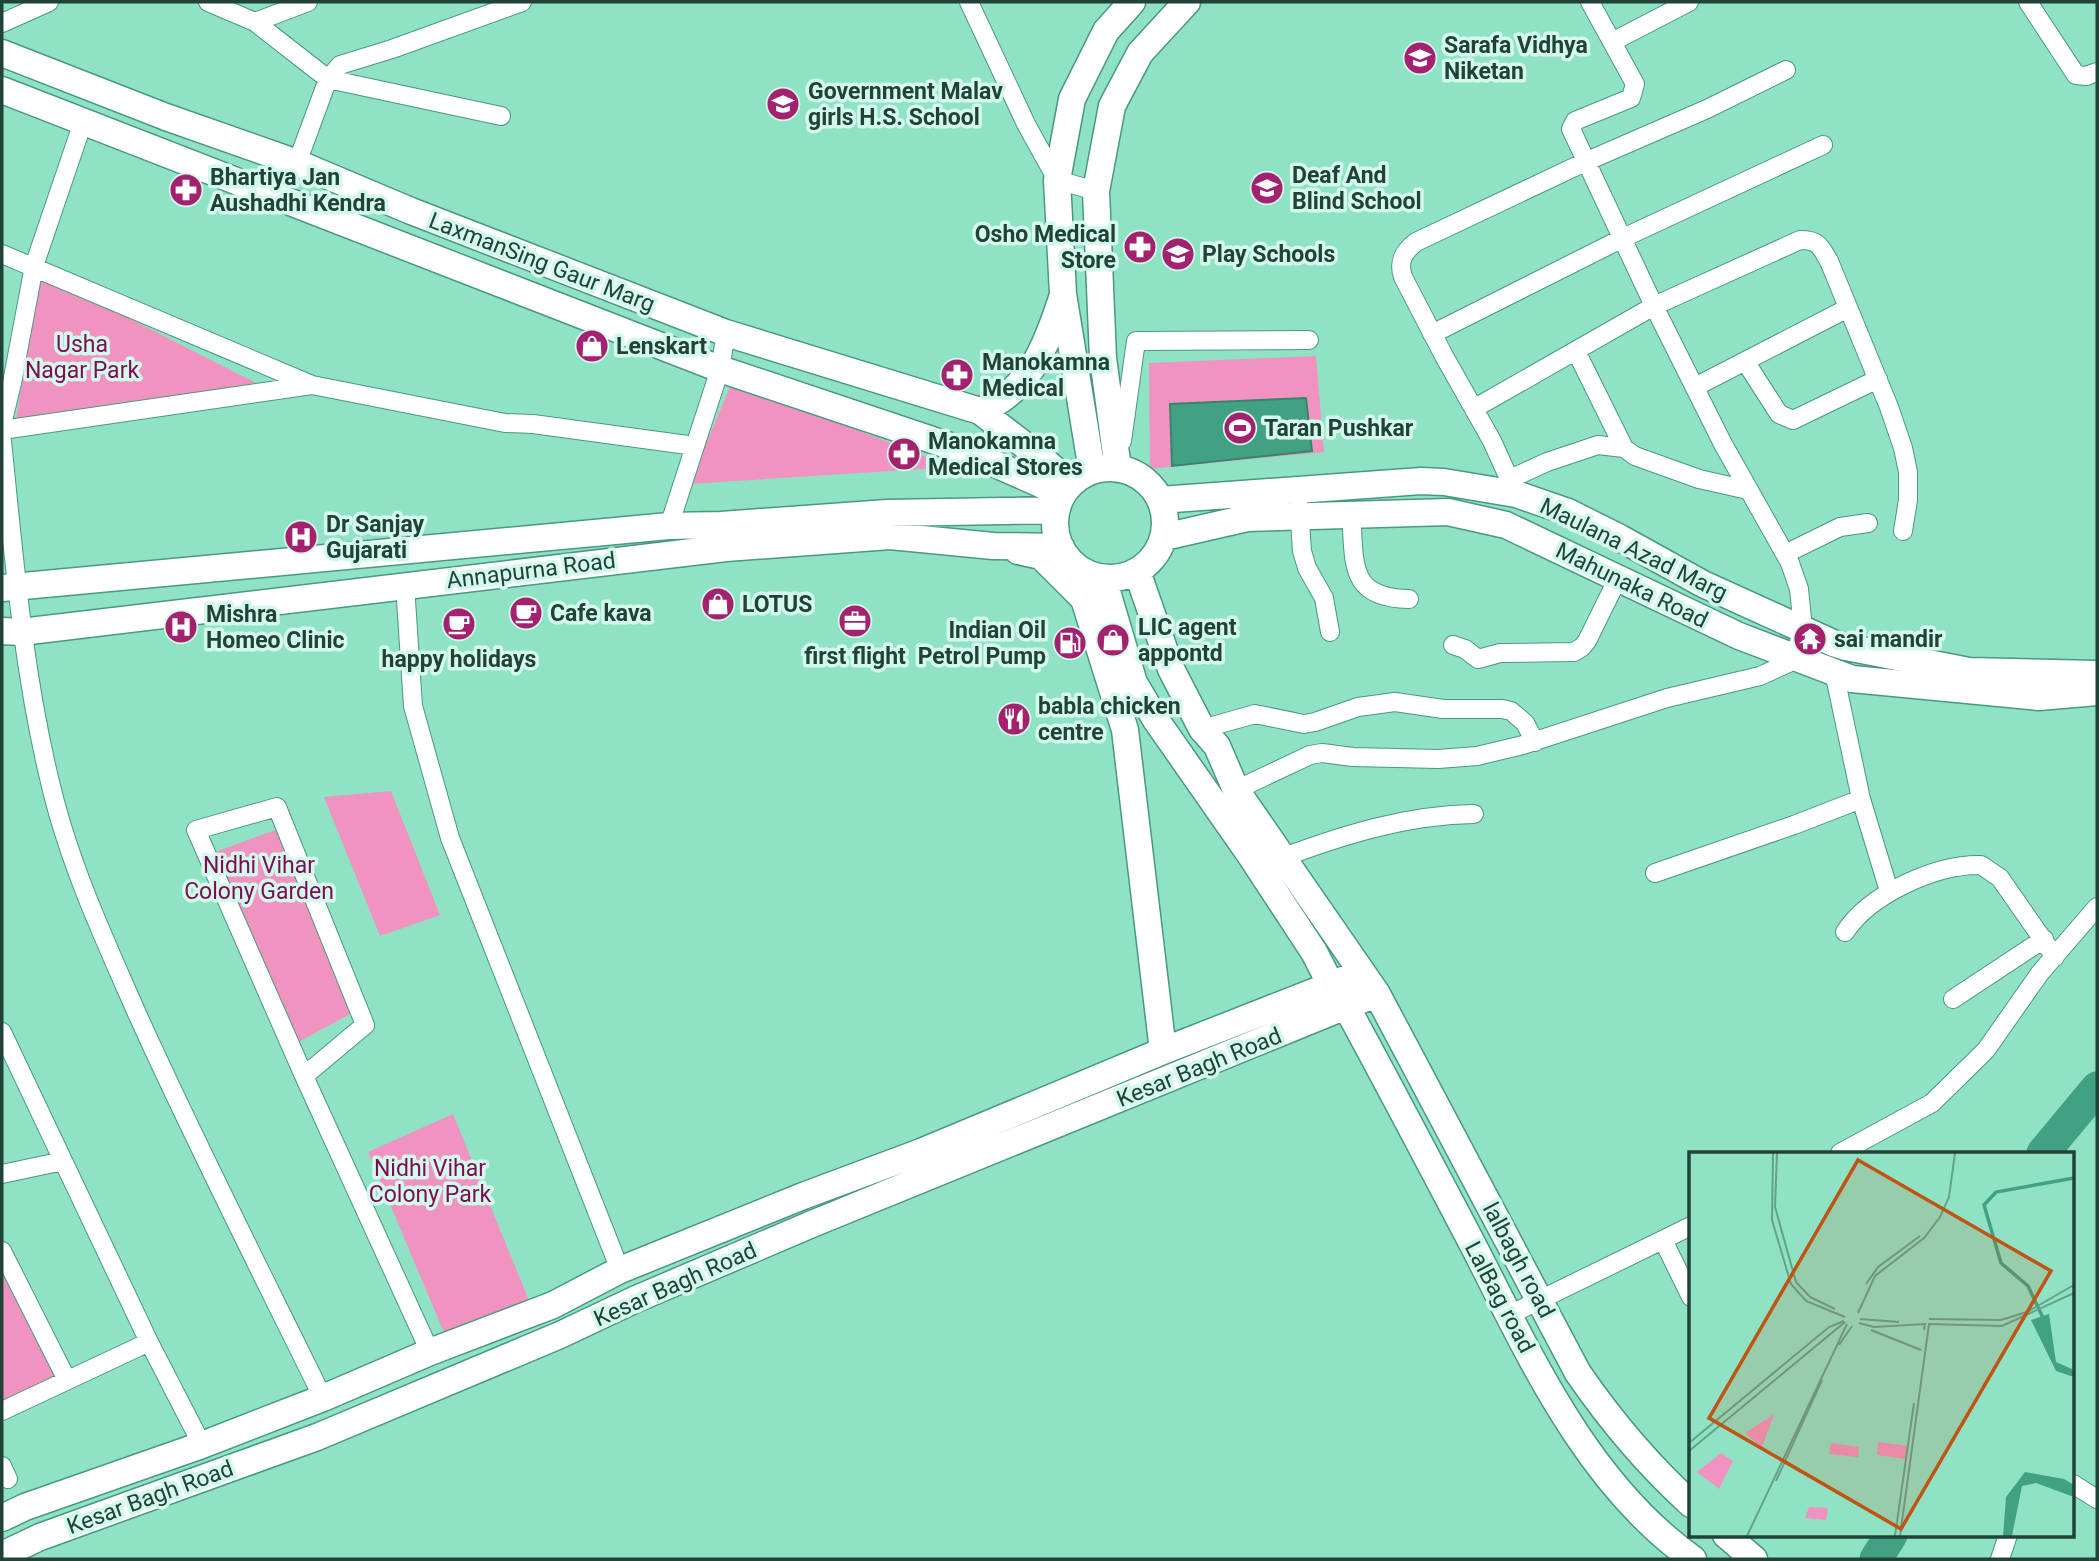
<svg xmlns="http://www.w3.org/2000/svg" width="2099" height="1561" font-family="Roboto,sans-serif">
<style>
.green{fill:#f093c1}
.water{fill:#42a183;stroke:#38846c;stroke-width:2}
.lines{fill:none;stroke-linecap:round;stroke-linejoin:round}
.river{stroke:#42a183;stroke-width:33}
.minor-casing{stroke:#48997f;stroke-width:20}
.secondary-casing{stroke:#48997f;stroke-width:29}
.minor{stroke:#fff;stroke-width:18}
.secondary{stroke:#fff;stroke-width:26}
.labels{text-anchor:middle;stroke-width:7;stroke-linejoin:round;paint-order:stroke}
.poi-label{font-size:23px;font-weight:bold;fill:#214237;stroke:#d2f9ea;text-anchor:start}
.street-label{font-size:23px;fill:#214237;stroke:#d2f9ea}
.park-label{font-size:23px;fill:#7f0b53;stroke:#d2f9ea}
.inset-river{fill:none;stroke:#42a183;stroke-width:3.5}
.inset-road{fill:none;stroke:#64a28c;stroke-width:2}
.view{fill:#c05415;fill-opacity:0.15;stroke:#c05415;stroke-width:3.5}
.inset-edge{fill:none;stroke:#214237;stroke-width:3.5}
</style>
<rect width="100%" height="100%" fill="#90e2c5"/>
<!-- green -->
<path class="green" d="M40,273l216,110 -241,42z
M1316,356l8,96 -174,17 -1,-106z
M732,382l221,85 -264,17z
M391,791l49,124 -60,21 -56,-139z
M281,828l73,184 -65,35 -82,-192z
M453,1114l77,189 -82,39 -80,-190z
M2,1261l59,118 -59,26z"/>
<!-- water -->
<path class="water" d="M1306,398l6,53 -140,15 -2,-62z"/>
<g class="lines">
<!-- river -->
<path class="river" d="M2043,1153l54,-65
M1876,1559l15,-24"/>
<defs>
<path id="minor" d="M208,2l47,20 73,57 173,37
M969,2l57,122 31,56 39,11
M1590,2l22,40 77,-40
M2028,2l48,73 10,1 11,-4
M255,22l53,-20
M2,23l47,-21
M297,163l31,-84 12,-14 52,-16 130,-47
M2,254l310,131 193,38 28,1 162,22
M1432,334l191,-96 200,-93
M1576,351l48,97
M1745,361l34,53 14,6 85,-41
M1695,387l153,-79
M1475,408l179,-102 146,-66c19,0 20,6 29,21l60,146 14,41 5,24v28l-5,31
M2,425l10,-42 22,-117 49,-144
M2,430l310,-45
M2,441c12,116 21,232 49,345 19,80 55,157 88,232 58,128 122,254 184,380
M1122,441l14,-100 173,-1
M1510,479l37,-17 51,-17 26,3 11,8 64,23 49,11
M1516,494l-24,-53 -48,-85 -41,-79c-5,-15 0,-25 13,-35l169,-80 122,-53 79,-39
M1299,507l3,44 5,17 17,30 6,34
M1351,513c4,49 -4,85 58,86
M669,526l51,-157 6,-36
M1785,554l55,-27 28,-4
M405,585l8,121 37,132 170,432
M1453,645l12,4 13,10 22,-6 74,-1 8,-5 5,-6 31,-63
M1834,672l27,127 28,92
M1202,729l53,-15 49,10 11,-2 43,-15 37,-5 48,7h59l9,2 14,12 10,19
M1236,790l74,-35 12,-2 31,4 85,2 39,-3 46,-11 144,-47 93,-22 37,-17 5,-40 -3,-30 -9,-26 -67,-119 -69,-138 -83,-177 4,-8 56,-23 4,-14 -23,-42
M1284,857c62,-23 124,-42 190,-43
M1655,873l139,-48 67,-26
M1845,932c25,-38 91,-68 136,-67l19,13 55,79
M1953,999l91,-60
M2,1032l147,310 53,103
M304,1076l61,-51 -88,-218 -81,23 108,246 126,276
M1840,1153l92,-50 54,-53 54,-77 57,-66
M2,1174l61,-13
M1663,1240l28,57
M2,1251l65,129
M1509,1315l182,-89
M2,1411l147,-69
M2,1466l6,13
M2073,1484l24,15
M2000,1559l8,-24"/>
<path id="secondary" d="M2,53l164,64 131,46 114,48 315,122 254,78 60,46 31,27
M2,90l718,279 248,83 95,42
M980,411c50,-21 66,-64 82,-113
M1055 523a55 55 0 1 1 110 0a55 55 0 1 1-110 0Z
M1118,469l-15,-111 -7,-167 16,-85 28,-53 47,-51
M1092,471l-29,-177 -6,-114 15,-81 34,-68 26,-29
M1160,500l261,-19 23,1 72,12 52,18 52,26 83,46 130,59 13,4 123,24 128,3
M1164,537l83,-19 201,-6 58,13 233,111 113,43 187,18 58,-5
M1018,551l23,5 43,43 41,131 38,321
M1137,571l34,98 31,60 15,17 19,44 141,204 -31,12 -15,-21 31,-13
M2,588l667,-62 52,-1 166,-12 169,-3
M2,631l19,1 705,-84 164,-12 103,10 68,1
M1377,994l201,379c33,48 70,92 113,131
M2,1518l23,-11 177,-62 121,-47 107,-46 123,-47 67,-35 183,-74 118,-44 242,-101 168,-66 -17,-33 -63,-96 -95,-136 -22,-37 -31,-105
M1726,1535l28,24
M2,1555l38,-18 277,-100 243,-102 74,-35 178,-76 534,-218c43,79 85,159 127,239 58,113 114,239 220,314"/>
</defs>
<!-- minor casing -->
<use href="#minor" class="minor-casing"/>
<!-- secondary casing -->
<use href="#secondary" class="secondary-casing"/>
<!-- minor -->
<use href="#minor" class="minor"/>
<!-- secondary -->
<use href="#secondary" class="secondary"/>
</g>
<!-- icons -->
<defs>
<symbol id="school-disc" viewBox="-11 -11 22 22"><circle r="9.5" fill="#a4216f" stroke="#d2f9ea"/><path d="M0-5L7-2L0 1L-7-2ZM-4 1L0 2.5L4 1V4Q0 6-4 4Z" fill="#fff"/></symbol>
<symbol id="pharmacy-disc" viewBox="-11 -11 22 22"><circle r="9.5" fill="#a4216f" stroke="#d2f9ea"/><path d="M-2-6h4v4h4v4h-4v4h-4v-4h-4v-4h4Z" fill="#fff"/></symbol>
<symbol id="shop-disc" viewBox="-11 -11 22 22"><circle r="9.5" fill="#a4216f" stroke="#d2f9ea"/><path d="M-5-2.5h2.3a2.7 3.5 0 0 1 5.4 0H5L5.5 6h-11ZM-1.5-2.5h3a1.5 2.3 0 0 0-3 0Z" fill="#fff"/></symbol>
<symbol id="stadium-disc" viewBox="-11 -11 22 22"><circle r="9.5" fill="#a4216f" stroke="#d2f9ea"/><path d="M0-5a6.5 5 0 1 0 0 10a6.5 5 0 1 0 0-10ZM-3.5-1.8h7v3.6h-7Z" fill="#fff"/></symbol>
<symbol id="hospital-disc" viewBox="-11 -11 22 22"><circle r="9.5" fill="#a4216f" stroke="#d2f9ea"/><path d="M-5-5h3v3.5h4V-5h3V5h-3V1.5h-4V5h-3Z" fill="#fff"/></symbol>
<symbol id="cafe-disc" viewBox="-11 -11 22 22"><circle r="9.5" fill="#a4216f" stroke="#d2f9ea"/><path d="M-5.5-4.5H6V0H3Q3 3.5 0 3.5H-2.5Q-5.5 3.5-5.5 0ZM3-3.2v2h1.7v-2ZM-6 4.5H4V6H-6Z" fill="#fff"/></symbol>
<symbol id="office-disc" viewBox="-11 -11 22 22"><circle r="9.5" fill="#a4216f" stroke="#d2f9ea"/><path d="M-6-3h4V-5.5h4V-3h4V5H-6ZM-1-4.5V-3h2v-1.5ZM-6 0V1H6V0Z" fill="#fff"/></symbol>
<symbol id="temple-disc" viewBox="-11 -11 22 22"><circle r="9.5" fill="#a4216f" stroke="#d2f9ea"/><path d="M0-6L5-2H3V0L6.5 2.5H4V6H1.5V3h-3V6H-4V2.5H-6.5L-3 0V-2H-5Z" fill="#fff"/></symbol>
<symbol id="fuel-disc" viewBox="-11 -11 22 22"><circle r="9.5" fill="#a4216f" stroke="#d2f9ea"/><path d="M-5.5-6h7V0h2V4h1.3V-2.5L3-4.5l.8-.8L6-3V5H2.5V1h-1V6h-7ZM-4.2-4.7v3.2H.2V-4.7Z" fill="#fff"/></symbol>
<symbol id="restaurant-disc" viewBox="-11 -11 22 22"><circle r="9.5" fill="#a4216f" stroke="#d2f9ea"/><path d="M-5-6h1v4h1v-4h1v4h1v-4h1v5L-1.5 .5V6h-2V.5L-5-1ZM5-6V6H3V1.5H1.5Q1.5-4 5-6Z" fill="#fff"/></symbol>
</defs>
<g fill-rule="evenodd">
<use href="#school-disc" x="1401" y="39" width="38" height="38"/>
<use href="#school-disc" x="764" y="85" width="38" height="38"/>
<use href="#school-disc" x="1248" y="169" width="38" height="38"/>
<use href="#pharmacy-disc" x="167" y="171" width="38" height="38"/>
<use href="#pharmacy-disc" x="1121" y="228" width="38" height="38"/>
<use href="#school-disc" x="1159" y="235" width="38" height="38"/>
<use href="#shop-disc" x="573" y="327" width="38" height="38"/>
<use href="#pharmacy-disc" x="938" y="356" width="38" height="38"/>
<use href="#stadium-disc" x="1221" y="409" width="38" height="38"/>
<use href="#pharmacy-disc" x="885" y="435" width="38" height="38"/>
<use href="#hospital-disc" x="282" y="518" width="38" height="38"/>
<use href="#shop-disc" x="699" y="585" width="38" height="38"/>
<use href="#cafe-disc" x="507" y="594" width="38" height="38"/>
<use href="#office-disc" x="836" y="602" width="38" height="38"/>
<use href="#cafe-disc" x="440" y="605" width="38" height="38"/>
<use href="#hospital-disc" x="162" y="608" width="38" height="38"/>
<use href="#temple-disc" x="1791" y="620" width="38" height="38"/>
<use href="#shop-disc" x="1094" y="621" width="38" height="38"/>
<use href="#fuel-disc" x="1051" y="624" width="38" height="38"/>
<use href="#restaurant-disc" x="995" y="700" width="38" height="38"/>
</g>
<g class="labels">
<!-- poi labels -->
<g class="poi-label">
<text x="1444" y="53">Sarafa Vidhya<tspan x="1444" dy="26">Niketan</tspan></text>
<text x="808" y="99">Government Malav<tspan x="808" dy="26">girls H.S. School</tspan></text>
<text x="1292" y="183">Deaf And<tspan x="1292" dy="26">Blind School</tspan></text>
<text x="210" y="185">Bhartiya Jan<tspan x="210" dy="26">Aushadhi Kendra</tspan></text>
<text x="1116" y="242" text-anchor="end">Osho Medical<tspan x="1116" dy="26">Store</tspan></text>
<text x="1202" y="262">Play Schools</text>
<text x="616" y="354">Lenskart</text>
<text x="982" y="370">Manokamna<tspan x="982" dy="26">Medical</tspan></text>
<text x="1264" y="436">Taran Pushkar</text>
<text x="928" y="449">Manokamna<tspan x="928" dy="26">Medical Stores</tspan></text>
<text x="326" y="532">Dr Sanjay<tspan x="326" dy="26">Gujarati</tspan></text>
<text x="742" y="612">LOTUS</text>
<text x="550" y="621">Cafe kava</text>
<text x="206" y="622">Mishra<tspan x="206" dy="26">Homeo Clinic</tspan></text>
<text x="1138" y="635">LIC agent<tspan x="1138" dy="26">appontd</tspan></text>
<text x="1046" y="638" text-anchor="end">Indian Oil<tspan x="1046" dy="26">Petrol Pump</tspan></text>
<text x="1834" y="647">sai mandir</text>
<text x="855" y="664" text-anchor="middle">first flight</text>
<text x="459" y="667" text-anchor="middle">happy holidays</text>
<text x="1038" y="714">babla chicken<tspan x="1038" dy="26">centre</tspan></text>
</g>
<!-- street labels -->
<g class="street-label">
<text transform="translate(542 262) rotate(21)" y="8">LaxmanSing Gaur Marg</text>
<text transform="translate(1634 549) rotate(26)" y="8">Maulana Azad Marg</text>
<text transform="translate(531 570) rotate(-7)" y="8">Annapurna Road</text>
<text transform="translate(1632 585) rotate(26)" y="8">Mahunaka Road</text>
<text transform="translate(1199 1067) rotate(-22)" y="8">Kesar Bagh Road</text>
<text transform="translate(1519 1260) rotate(62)" y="8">lalbagh road</text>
<text transform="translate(675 1284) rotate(-24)" y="8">Kesar Bagh Road</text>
<text transform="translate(1500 1297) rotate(62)" y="8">LalBag road</text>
<text transform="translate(150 1497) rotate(-20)" y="8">Kesar Bagh Road</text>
</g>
<!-- park labels -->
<g class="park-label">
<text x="82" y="352">Usha<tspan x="82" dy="26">Nagar Park</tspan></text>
<text x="259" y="873">Nidhi Vihar<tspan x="259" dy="26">Colony Garden</tspan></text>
<text x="430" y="1176">Nidhi Vihar<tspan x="430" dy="26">Colony Park</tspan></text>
</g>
</g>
<!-- overview -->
<g transform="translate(1689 1152)">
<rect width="385" height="385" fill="#90e2c5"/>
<path d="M85,262l-12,33 -17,-14zM189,290l29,4 -1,13 -29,-4zM142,291l28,4 -1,10 -29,-3zM32,301l12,8 -14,28 -22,-17zM120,355l19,1 -2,12 -21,-2z" fill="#f093c1"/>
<path d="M360,162l7,48 18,8v7l-18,-6 -25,-51zM336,320l39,7 10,6v12l-38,-14 -14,3 -10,50h-9l3,-39z" fill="#42a183"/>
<path class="inset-river" d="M355,168l-16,-34 -27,-23 -17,-58 12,-13 78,-14"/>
<path class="inset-road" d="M84,1l-1,67 19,64 15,17 39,16M88,1l-2,54 21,75 14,15 25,12M177,132l12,-17 42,-31M169,161l17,-37 49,-38 16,-21 9,-20 6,-44M171,167l39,3M240,167l72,1 26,-8 47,-27M170,171l15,4 51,-3 -1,6M182,178l50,20M150,193l13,-19M0,291l140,-116 15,-6M0,299l156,-129M87,329l46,-101M58,384l100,-212M206,384l19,-133M211,384l29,-212 73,2 72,-33"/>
<path class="view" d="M169,8l193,111 -150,258 -192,-111z"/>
<rect width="385" height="385" class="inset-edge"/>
</g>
<!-- border -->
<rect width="2099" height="1561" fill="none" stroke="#214237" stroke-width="7"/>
</svg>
